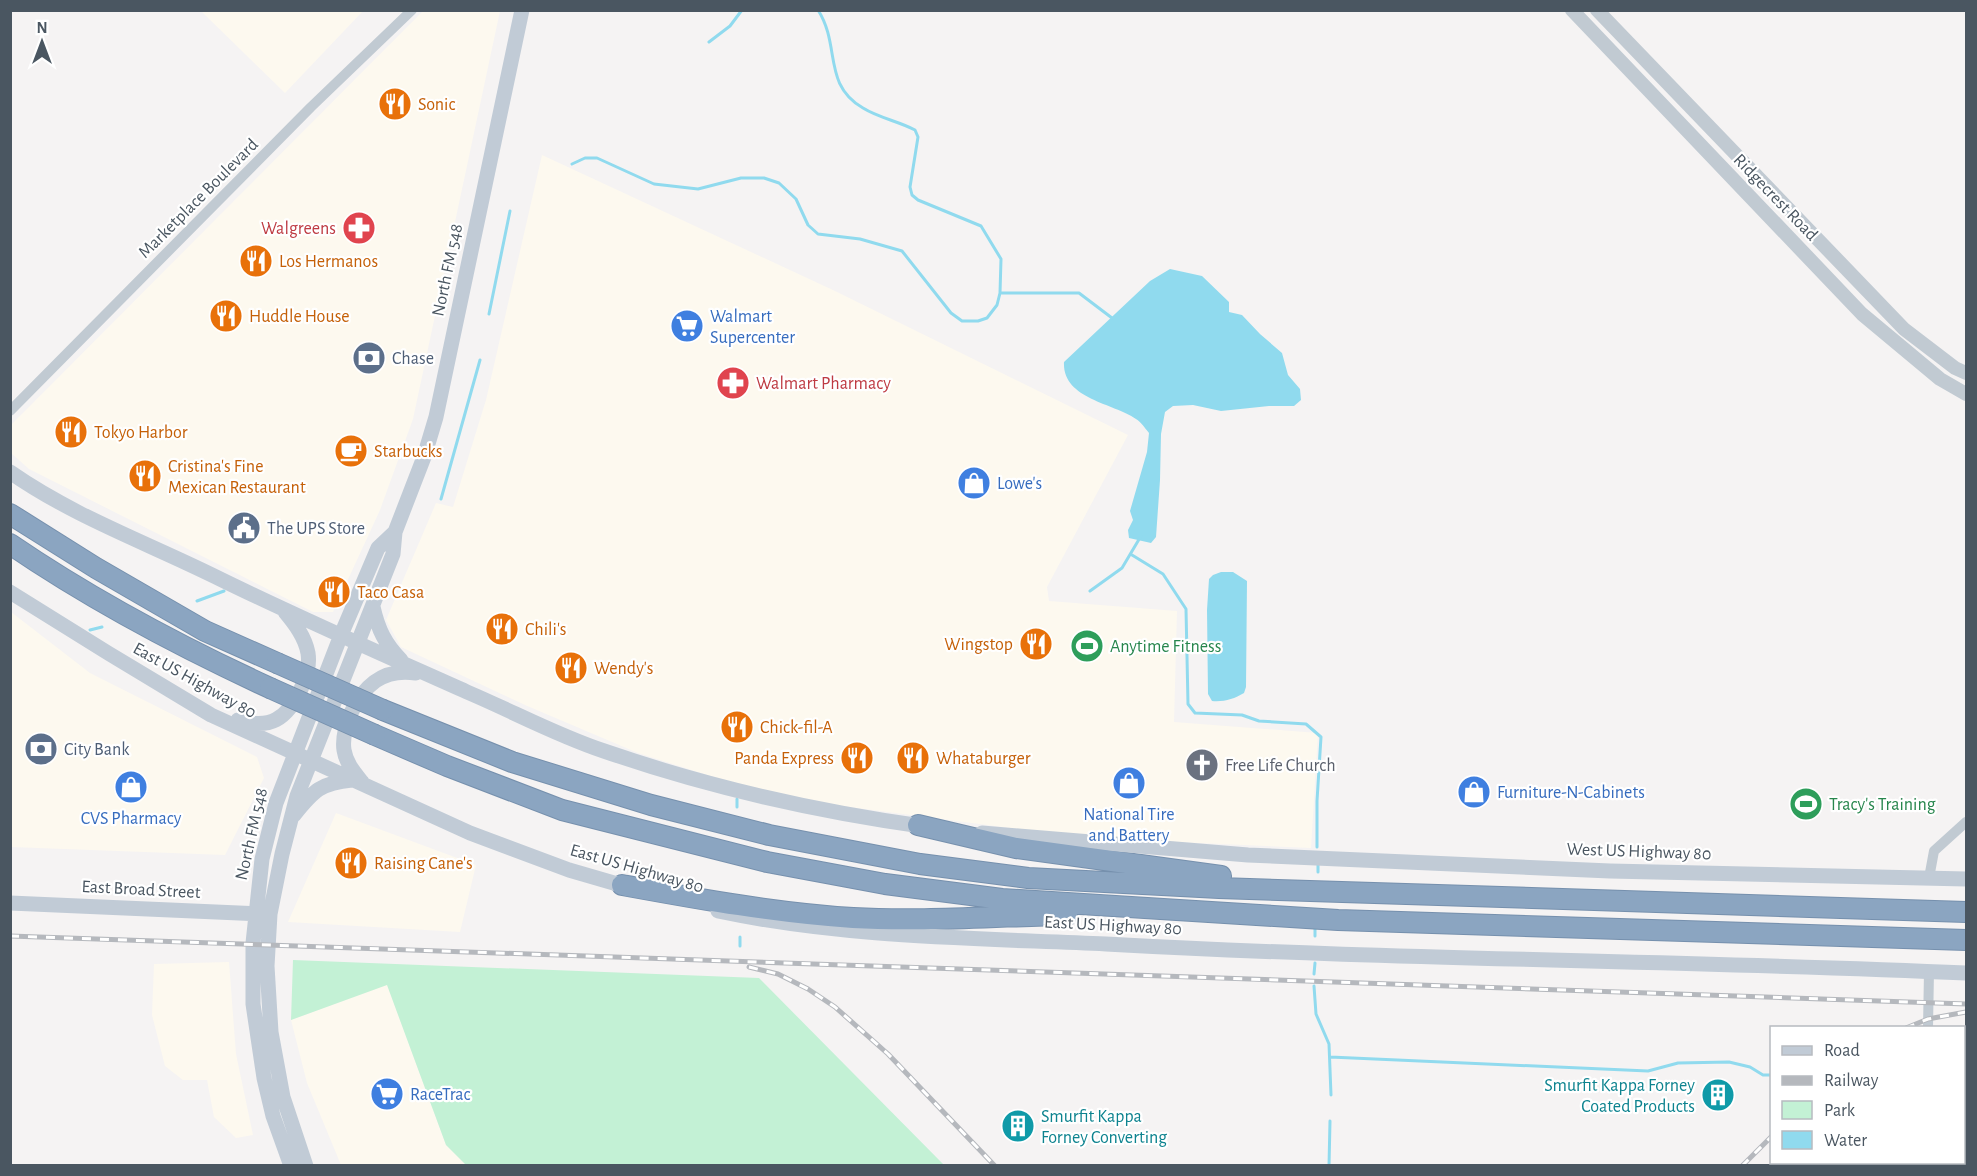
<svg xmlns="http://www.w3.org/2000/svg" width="1977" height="1176" font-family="'Alegreya Sans',sans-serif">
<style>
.commercial{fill:#fdf9ef}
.green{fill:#c3f1d5}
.water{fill:#90daee}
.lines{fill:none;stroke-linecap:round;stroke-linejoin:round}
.stream{stroke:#90daee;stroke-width:3}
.motorway-casing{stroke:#7690ad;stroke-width:22}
.minor{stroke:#c1cad2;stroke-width:10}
.tertiary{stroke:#c1cad2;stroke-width:14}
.secondary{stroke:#c1cbd6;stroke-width:15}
.motorway{stroke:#8ba5c1;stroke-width:20}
.rail-casing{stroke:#b5b8bd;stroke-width:5}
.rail{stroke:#fff;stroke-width:3;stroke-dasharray:9;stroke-linecap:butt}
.motorway-bridge-casing{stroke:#7690ad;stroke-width:22;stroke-linecap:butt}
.motorway-bridge{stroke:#8ba5c1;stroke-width:20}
.labels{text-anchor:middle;stroke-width:4.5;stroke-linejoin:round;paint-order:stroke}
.food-label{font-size:18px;fill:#c56008;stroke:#fff;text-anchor:start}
.street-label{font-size:18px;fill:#4a5661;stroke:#fff}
.health-label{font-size:18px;fill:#be3a42;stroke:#fff;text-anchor:end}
.shop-label{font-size:18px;fill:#366cbe;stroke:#fff;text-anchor:start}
.service-label{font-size:18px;fill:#4e5e75;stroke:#fff;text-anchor:start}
.leisure-label{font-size:18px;fill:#27864d;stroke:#fff;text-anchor:start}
.worship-label{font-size:18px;fill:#5b616d;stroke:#fff;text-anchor:start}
.culture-label{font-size:18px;fill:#0d838f;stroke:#fff;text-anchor:end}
</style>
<rect width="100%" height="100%" fill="#f5f3f3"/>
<!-- commercial -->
<path class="commercial" d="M424,10l76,1 -87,408 -33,91 -47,102h-20l-284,-143 -18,-16v-28z
M201,11h162l-78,82z
M542,155l293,136 293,144 -81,152 2,14 128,10 -3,111 144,11 -7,115 -225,-10 -252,-33 -95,-20 -101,-32 -113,-48 -124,-58 -15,-27 50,-117 17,4 33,-107z
M11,612l79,61 167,84 7,21 -39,77 -214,-8z
M336,813l140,52 -16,67 -172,-10z
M229,962l7,92 17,81 -17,3 -22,-21 -7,-37h-24l-18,-14 -13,-51 2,-51z
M387,984l59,161 20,20h-125l-34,-82 -16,-63z"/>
<!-- green -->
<path class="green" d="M293,960l466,18 185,187h-478l-20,-20 -59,-160 -96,35z"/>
<!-- water -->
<path class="water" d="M1170,269l32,7 27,26v10l13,3 18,19 22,19 6,22 12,14 1,11 -7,6h-25l-48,5 -28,-6 -20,1 -8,6 -4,22 -1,46 -4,57 -5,6 -22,-5 -1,-8 5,-10 -3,-9 17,-59 2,-19c-4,-5 -8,-11 -13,-14 -23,-16 -74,-20 -72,-57l86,-81z
M1221,572h12l14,9 -1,106 -2,6c-10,6 -20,9 -32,8l-4,-7 -1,-84 2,-31 4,-4z"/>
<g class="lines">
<!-- stream -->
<path class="stream" d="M709,42l21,-16 12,-16
M572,164l13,-6h12l57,26 44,5 43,-11h23l15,5 17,16 12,26 10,9 42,5 42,12 49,62 11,8h16l9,-3 10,-13 3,-12 1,-34 -20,-33 -63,-26 -6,-5 -2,-8 8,-50 -3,-7c-17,-9 -36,-12 -52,-22 -41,-24 -22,-62 -45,-98
M1000,293h79l33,25
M489,314l21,-103
M441,499l39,-139
M1132,555l31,19 23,35 2,95 7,9 47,2 17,6 47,3 15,13 -4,64v46
M1090,591l32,-23 19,-32
M197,601l27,-10
M90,630l12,-3
M737,799v8
M1318,872v-10
M1315,936v-7
M740,946v-9
M1314,974l1,-11
M1314,986l2,28 13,30 2,51
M1330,1057l318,14 30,-8 51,-1 21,5 13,8h9
M1329,1166l1,-45"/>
<defs>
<path id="motorway" d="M10,514l86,54 109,63 72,32
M10,544c82,56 171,103 260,144
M383,710l129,52 139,43 118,30 151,29 108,14 191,10 747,24
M375,735l72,31 115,44 205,52 118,22 117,15 336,21 628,20
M918,825l98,23 205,28
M622,885c77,14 153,28 231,33 71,4 143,-2 214,-3"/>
</defs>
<!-- motorway casing -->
<use href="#motorway" class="motorway-casing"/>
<!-- minor -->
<path class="minor" d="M10,411l301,-304 101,-97
M1929,878l5,-27 32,-29
M1928,1028l1,-57"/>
<!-- tertiary -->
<path class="tertiary" d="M1572,10l290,304 78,65 26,15
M1597,10l307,319 51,39 11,5"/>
<!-- secondary -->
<path class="secondary" d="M10,472c63,44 135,70 204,104 83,41 168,78 253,116 45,19 91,44 137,59 104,36 215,61 324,76
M10,592l98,61 103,62 259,118 99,37 62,18
M373,607c5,22 12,37 28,53
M238,720c32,10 49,-1 63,-31 5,-12 9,-23 7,-36 -3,-16 -13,-29 -23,-41
M362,782c-8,-10 -16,-19 -18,-32 -2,-13 2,-25 7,-37 13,-28 32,-45 65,-40
M294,815c20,-25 27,-32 58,-35
M982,833l266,22 362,16 356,8
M10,903l254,11
M718,911c127,27 258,27 388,33 286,16 574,16 860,29
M291,1166l-18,-50 -9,-38 -11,-74v-61l9,-84 14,-56 65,-168 37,-87 17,-16
M306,1166l-23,-69 -12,-65 -4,-66 3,-52 12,-60 15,-58 96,-242 2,-22 29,-75 12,-40 86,-407"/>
<!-- motorway -->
<use href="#motorway" class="motorway"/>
<defs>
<path id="rail" d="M10,936l1956,68
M749,967l29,7 30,15 27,18 53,47 107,112
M1906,1028l22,-9 38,-7
M1742,1166l30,-30"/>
</defs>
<!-- rail casing -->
<use href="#rail" class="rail-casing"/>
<!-- rail -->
<use href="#rail" class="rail"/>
<defs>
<path id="motorway-bridge" d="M277,663l106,47
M270,688l105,47"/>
</defs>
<!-- motorway-bridge casing -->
<use href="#motorway-bridge" class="motorway-bridge-casing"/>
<!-- motorway-bridge -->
<use href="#motorway-bridge" class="motorway-bridge"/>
</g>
<!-- icons -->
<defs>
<symbol id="restaurant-disc" viewBox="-11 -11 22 22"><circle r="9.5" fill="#e8710a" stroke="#fff"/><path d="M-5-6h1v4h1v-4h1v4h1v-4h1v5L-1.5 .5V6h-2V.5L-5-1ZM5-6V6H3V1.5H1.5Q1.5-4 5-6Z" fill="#fff"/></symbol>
<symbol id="pharmacy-disc" viewBox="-11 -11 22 22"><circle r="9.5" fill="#e0444e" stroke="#fff"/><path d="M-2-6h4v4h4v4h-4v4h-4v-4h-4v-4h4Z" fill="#fff"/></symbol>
<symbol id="supermarket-disc" viewBox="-11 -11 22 22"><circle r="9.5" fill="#3f7fe0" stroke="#fff"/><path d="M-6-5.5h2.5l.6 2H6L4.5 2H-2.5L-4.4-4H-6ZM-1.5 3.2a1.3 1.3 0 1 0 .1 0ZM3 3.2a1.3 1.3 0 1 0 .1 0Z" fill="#fff"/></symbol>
<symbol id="bank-disc" viewBox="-11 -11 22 22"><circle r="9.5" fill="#5c6f8a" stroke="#fff"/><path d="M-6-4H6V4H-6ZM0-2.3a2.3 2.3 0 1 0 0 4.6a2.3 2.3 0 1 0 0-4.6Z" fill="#fff"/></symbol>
<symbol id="cafe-disc" viewBox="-11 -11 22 22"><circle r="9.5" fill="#e8710a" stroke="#fff"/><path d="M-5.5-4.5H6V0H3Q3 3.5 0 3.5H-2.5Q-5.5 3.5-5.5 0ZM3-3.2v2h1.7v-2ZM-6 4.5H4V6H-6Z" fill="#fff"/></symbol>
<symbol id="shop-disc" viewBox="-11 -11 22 22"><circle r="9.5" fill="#3f7fe0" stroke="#fff"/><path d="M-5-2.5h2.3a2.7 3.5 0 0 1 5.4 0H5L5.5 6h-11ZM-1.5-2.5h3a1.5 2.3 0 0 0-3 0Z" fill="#fff"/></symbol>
<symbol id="civic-disc" viewBox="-11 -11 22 22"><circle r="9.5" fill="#5c6f8a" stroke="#fff"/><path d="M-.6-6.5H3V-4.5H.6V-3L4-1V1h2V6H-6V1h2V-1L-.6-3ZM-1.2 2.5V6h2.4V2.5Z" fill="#fff"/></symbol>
<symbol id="stadium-disc" viewBox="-11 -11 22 22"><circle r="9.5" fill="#2e9e5b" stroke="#fff"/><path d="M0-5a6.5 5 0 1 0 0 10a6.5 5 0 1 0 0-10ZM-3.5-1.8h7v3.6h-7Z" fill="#fff"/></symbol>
<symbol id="church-disc" viewBox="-11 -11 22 22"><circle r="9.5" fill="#6b7280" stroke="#fff"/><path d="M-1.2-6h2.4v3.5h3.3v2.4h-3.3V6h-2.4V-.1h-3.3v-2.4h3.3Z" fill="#fff"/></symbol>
<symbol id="building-disc" viewBox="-11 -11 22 22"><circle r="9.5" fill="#0f9aa8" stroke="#fff"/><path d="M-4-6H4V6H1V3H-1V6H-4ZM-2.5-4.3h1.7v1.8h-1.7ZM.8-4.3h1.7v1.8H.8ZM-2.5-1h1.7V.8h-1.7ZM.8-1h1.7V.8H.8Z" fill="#fff"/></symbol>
</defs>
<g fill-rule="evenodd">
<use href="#restaurant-disc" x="376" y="85" width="38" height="38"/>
<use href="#pharmacy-disc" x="340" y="209" width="38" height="38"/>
<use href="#restaurant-disc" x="237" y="242" width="38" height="38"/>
<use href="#restaurant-disc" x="207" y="297" width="38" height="38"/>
<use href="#supermarket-disc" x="668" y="307" width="38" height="38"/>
<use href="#bank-disc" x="350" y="339" width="38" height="38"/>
<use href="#pharmacy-disc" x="714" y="364" width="38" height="38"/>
<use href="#restaurant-disc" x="52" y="413" width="38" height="38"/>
<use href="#cafe-disc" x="332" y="432" width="38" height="38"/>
<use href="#restaurant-disc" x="126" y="457" width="38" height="38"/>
<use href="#shop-disc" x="955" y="464" width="38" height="38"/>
<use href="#civic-disc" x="225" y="509" width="38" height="38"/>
<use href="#restaurant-disc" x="315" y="573" width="38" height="38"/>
<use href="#restaurant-disc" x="483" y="610" width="38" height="38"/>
<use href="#restaurant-disc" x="1017" y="625" width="38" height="38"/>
<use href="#stadium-disc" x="1068" y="627" width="38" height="38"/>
<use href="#restaurant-disc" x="552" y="649" width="38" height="38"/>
<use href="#restaurant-disc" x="718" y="708" width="38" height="38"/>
<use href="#bank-disc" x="22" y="730" width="38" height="38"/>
<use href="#restaurant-disc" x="838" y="739" width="38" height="38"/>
<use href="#restaurant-disc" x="894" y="739" width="38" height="38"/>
<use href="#church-disc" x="1183" y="746" width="38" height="38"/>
<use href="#shop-disc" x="1110" y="764" width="38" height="38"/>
<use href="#shop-disc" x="112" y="768" width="38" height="38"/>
<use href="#shop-disc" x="1455" y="773" width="38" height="38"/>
<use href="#stadium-disc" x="1787" y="785" width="38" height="38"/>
<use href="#restaurant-disc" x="332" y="844" width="38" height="38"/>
<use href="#supermarket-disc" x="368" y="1075" width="38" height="38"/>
<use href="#building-disc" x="1699" y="1076" width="38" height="38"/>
<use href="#building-disc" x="999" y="1107" width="38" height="38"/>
</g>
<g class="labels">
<!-- food labels -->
<g class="food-label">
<text x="418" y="110">Sonic</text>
<text x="279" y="267">Los Hermanos</text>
<text x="249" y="322">Huddle House</text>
<text x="94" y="438">Tokyo Harbor</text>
<text x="374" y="457">Starbucks</text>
<text x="168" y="472">Cristina's Fine<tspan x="168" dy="21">Mexican Restaurant</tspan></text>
<text x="357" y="598">Taco Casa</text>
<text x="525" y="635">Chili's</text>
<text x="1013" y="650" text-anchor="end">Wingstop</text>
<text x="594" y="674">Wendy's</text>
<text x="760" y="733">Chick-fil-A</text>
<text x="834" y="764" text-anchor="end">Panda Express</text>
<text x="936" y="764">Whataburger</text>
<text x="374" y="869">Raising Cane's</text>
</g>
<!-- street labels -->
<g class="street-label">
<text transform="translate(1776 197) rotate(46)" y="6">Ridgecrest Road</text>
<text transform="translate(198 198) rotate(-45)" y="6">Marketplace Boulevard</text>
<text transform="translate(447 270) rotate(-78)" y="6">North FM 548</text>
<text transform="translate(195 680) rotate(29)" y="6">East US Highway 80</text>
<text transform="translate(251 834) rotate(-77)" y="6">North FM 548</text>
<text transform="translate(1639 851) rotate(2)" y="6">West US Highway 80</text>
<text transform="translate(637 868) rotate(16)" y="6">East US Highway 80</text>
<text transform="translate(141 889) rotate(3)" y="6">East Broad Street</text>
<text transform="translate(1113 925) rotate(3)" y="6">East US Highway 80</text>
</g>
<!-- health labels -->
<g class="health-label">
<text x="336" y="234">Walgreens</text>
<text x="756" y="389" text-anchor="start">Walmart Pharmacy</text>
</g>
<!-- shop labels -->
<g class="shop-label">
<text x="710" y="322">Walmart<tspan x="710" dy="21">Supercenter</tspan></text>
<text x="997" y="489">Lowe's</text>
<text x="1497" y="798">Furniture-N-Cabinets</text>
<text x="1129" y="820" text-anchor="middle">National Tire<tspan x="1129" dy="21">and Battery</tspan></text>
<text x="131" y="824" text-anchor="middle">CVS Pharmacy</text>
<text x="410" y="1100">RaceTrac</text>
</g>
<!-- service labels -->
<g class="service-label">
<text x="392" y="364">Chase</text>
<text x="267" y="534">The UPS Store</text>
<text x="64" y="755">City Bank</text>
</g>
<!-- leisure labels -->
<g class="leisure-label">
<text x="1110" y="652">Anytime Fitness</text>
<text x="1829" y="810">Tracy's Training</text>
</g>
<!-- worship labels -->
<g class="worship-label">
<text x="1225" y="771">Free Life Church</text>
</g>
<!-- culture labels -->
<g class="culture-label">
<text x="1695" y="1091">Smurfit Kappa Forney<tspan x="1695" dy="21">Coated Products</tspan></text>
<text x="1041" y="1122" text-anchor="start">Smurfit Kappa<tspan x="1041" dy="21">Forney Converting</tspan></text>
</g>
</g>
<!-- border -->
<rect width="1977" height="1176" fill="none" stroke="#4a5661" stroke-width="24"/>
<!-- legend -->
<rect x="1770" y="1026" width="195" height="138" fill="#ffffff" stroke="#b7bbc0" stroke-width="1.5"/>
<rect x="1782" y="1046" width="30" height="9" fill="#c1cbd6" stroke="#b7bbc0" stroke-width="1.5"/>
<text x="1824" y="1056" font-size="18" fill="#4a5661">Road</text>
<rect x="1782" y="1076" width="30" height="9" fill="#b5b8bd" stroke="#b7bbc0" stroke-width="1.5"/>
<text x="1824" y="1086" font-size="18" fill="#4a5661">Railway</text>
<rect x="1782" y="1101" width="30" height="18" fill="#c3f1d5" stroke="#b7bbc0" stroke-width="1.5"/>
<text x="1824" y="1116" font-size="18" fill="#4a5661">Park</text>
<rect x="1782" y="1131" width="30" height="18" fill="#90daee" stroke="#b7bbc0" stroke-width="1.5"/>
<text x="1824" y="1146" font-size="18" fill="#4a5661">Water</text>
<!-- north arrow -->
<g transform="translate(42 42)" stroke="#ffffff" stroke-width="4.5" paint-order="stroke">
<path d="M0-4.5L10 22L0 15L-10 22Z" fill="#4a5661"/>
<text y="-9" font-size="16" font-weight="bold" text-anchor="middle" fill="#4a5661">N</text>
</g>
</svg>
